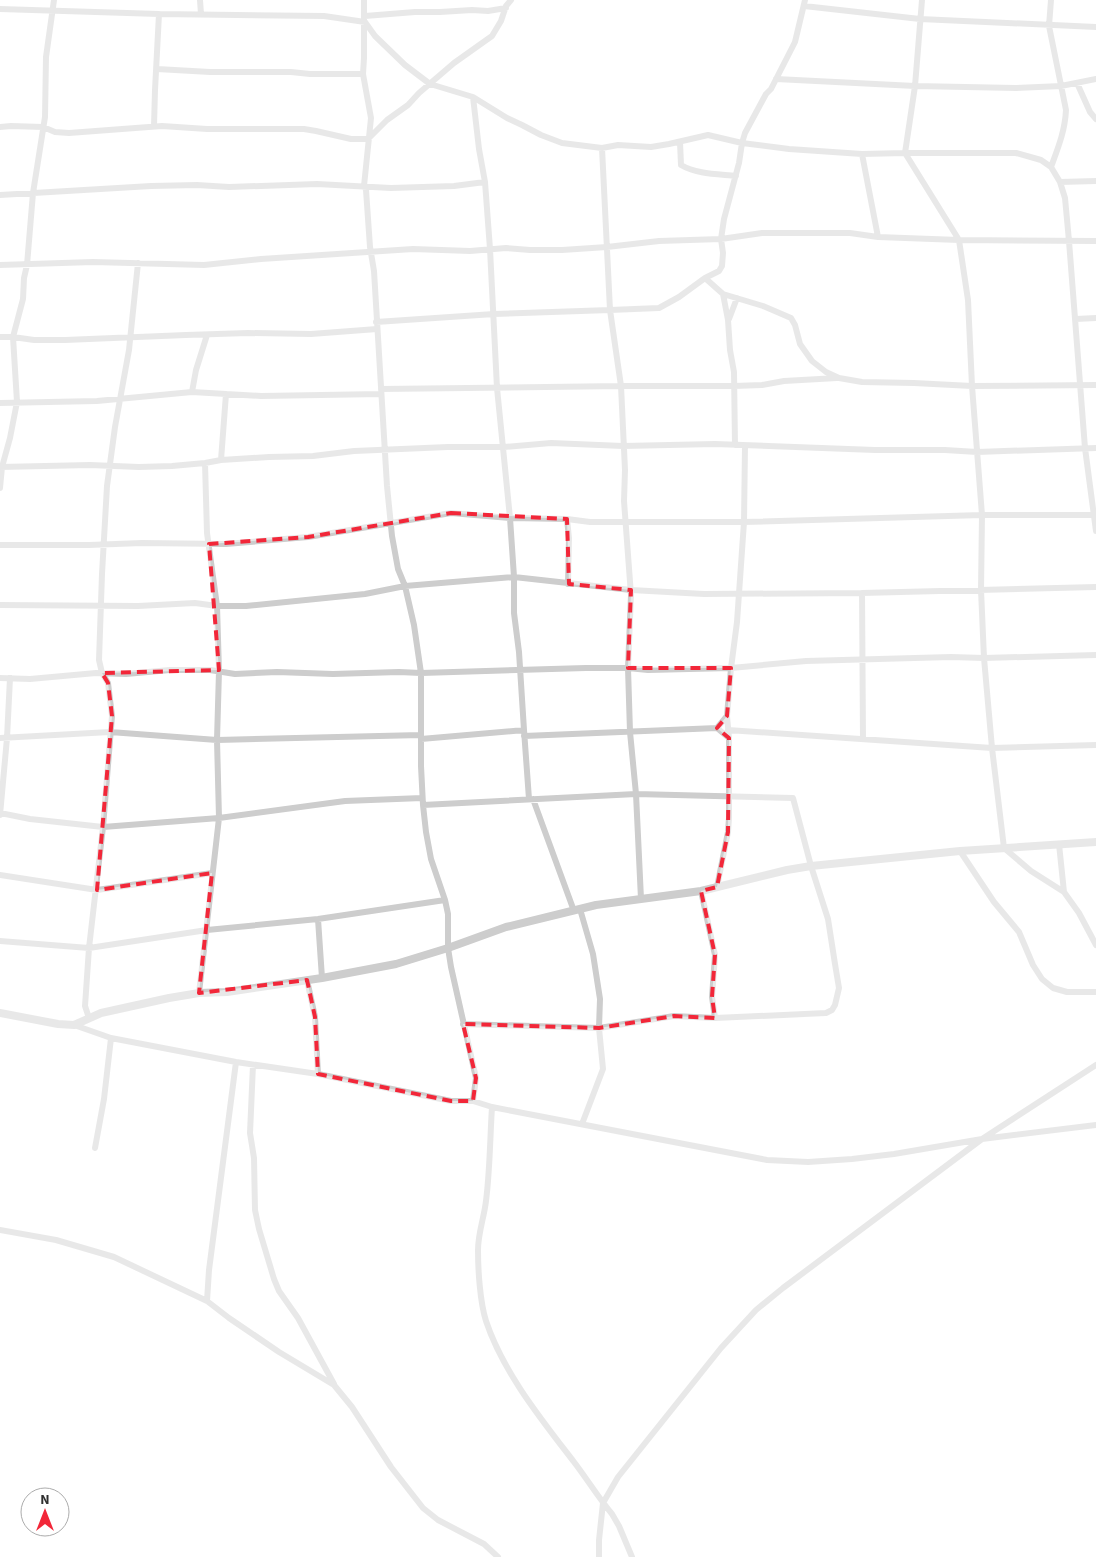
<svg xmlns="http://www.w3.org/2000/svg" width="1096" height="1557" font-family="'Source Sans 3',sans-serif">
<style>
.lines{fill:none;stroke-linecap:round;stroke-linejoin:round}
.minor{stroke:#cdcdcd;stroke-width:6}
.tertiary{stroke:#cdcdcd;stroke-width:8}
.marked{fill:none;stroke:#f22739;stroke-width:4;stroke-dasharray:10 6;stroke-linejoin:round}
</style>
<rect width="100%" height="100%" fill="#fff"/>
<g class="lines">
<!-- minor -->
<path class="minor" d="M200,0l1,14
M364,0v58l-1,16 8,44 -7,68 2,4 4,57 4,24 13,215 5,50 6,33 7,17 9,39 7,48v93l2,39 3,27 5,27 14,41 3,14v34l3,19 25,111 -3,23
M804,6l116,13 176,8
M0,9l159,5 165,2 41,6 10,14 30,29 25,19 43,13 34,21 15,7 19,10 21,8 40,5 16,-3 33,2 18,-3 39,-9 34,8 47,6 73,5 43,-1 10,-67 7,-86
M365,16l50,-4h25l32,-2 16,1 18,-3
M157,69l53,3h81l19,2h53
M776,79l139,7 101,2 45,-2 35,-7
M1077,83l13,29 6,7
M154,126l1,-36 4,-76
M0,127l11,-1 32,1 12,5 14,1 93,-7 45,3h97l12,2 35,8h17l19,-19 21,-15 11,-12 35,-30 38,-27 9,-15 5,-15 5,-6
M680,142l1,23c15,9 37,9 55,11
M602,148l8,162 49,-2 20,-11 26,-19 18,16 40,12 28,12 4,7 5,19 12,17 14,11 13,6 23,4 52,1 58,3 10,129 -1,75 3,68 8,90 12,100 27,23 33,21 15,21 17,32
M905,153h111l25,7 10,7 9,15 5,16 4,43 16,207 11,83
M862,154l16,83
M1051,167c7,-19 14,-36 15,-57l-17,-84 2,-26
M485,182l5,67 7,139 13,130 4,59v36l5,39 5,78
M1060,182l36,-1
M0,195l151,-9 46,-1 32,2 88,-3 74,4 63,-2 31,-4 -6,-33 -6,-52
M1096,241l-137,-1 9,60 4,86 124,-1
M0,265l93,-3 111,3 57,-6 152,-10 57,2 36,-3 24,2h32l45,-3 52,-6 62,-2 41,-6h88l28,4 81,3 -54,-87
M705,278l14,-7 3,-5 1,-13 -2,-14 3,-20 15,-56 3,-20 3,-10 21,-39 5,-5 24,-47 10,-42
M723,294l5,26 2,30 4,22 1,73
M729,319l8,-21
M1076,319l20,-1
M376,322l118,-8 116,-4 11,76 4,84 -1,31 7,94 -3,73 2,64 6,62 157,4 18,68 17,53 7,45 4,24 -4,17 -3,5 -6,3 -111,5 -41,-2 -75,12 -136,-4
M0,337h13l21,3h31l121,-5 62,-2 63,1 66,-5
M381,389l240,-3h113l28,-1 22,-4 53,-3
M192,392l4,-22 11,-35
M0,403l97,-2 95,-9 69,4 120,-2
M221,460l5,-66
M0,467l90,-2 49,2 33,-1 33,-3 16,-3 48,-3 44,-1 41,-5 94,-4h56l47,-4 72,3 92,-2 160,6h70l32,2 119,-4
M0,488l2,-21 8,-29 7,-36 -4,-65 10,-38 1,-21 3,-13 6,-72 12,-76 1,-60 8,-57
M567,519l2,19 -1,46
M0,545h89l53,-2 84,1 82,-7 143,-24 59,5 57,1 23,3h154l238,-7h114
M862,593l1,146
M0,605l138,1 57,-3 22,3h29l119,-12 40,-8 109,-9 117,13 73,4 158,-1 234,-6
M0,678l30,1 66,-6 30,1 44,-4h40l25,4 42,-2 56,2 66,-2 22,1 165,-5h42l20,2 83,-2 75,-7 145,-4 33,1 112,-3
M728,730l264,18 104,-3
M524,736l193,-8 10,-12
M0,738l110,-6 107,8 204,-5
M729,738l-2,-22 4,-48 6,-46 7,-100 1,-76
M421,739l103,-9 5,69
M533,799l41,112
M423,805l213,-11 5,105
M0,813l30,6 73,8 116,-9 126,-17 77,-3
M0,815l7,-77 3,-60
M1059,844l5,48
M960,851l34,51 25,30 14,33 9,14 11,9 14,4h29
M0,875l97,15 115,-17
M717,887l11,-55 1,-14v-80l-12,-10
M701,891l14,64 -3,42 3,21
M580,909l13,45 7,45 -1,29 4,41 -21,55
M318,919l4,59
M0,941l89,7 118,-18 111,-11 127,-19
M307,980l8,37 3,57
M199,993l20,-175 -2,-78 2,-69 -2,-65 -10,-73 -2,-70
M89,1018l-4,-12 4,-58 14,-121 9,-111 -4,-33 -6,-10 -3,-13 3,-86 5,-88 8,-59 14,-77 9,-87
M74,1025l37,13 125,24 82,12 133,27h22l19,6 275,53 41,2 44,-3 42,-5 88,-15 114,-14
M253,1065l-3,68 4,25 1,52 4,19 15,50 5,12 19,27 36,66
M492,1107c-2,31 -2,63 -6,94 -2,17 -8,32 -8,49 0,20 2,52 8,71 17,51 55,98 88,141 13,17 24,35 38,52l7,12 13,31
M95,1148l9,-49 7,-61
M0,1230l56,10 58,17 93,44 22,17 50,34 55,33 18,22 39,60 32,41 15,12 46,24 14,13
M207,1301l2,-31 27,-208
M599,1557v-17l4,-37 15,-26 103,-129 35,-38 27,-22 199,-149 114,-74"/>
<!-- tertiary -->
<path class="tertiary" d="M0,1013l58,11 16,1 27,-12 68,-15 30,-5 28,-1 95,-14 74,-14 52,-16 58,-21 90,-22 105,-14 86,-21 24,-4 149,-15 136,-9"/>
</g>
<!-- marked area -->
<path d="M0 0H1096V1557H0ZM451,513l116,6 2,65 62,6 -3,78h103l-4,48 -10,12 12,10 -1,94 -11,55 -16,4 14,64 -3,42 3,21 -41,-2 -75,12 -136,-4 13,54 -3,23h-22l-133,-27 -3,-57 -8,-37 -108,13 13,-120 -115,17 15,-174 -4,-33 -6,-10 117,-3 -10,-126 99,-7z" fill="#fff" fill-opacity=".55" fill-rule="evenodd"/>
<path class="marked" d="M451,513l116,6 2,65 62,6 -3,78h103l-4,48 -10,12 12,10 -1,94 -11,55 -16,4 14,64 -3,42 3,21 -41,-2 -75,12 -136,-4 13,54 -3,23h-22l-133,-27 -3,-57 -8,-37 -108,13 13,-120 -115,17 15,-174 -4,-33 -6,-10 117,-3 -10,-126 99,-7z"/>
<!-- north arrow -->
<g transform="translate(45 1512)"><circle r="24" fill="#ffffff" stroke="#acacac"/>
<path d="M0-4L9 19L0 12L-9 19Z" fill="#f22739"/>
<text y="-8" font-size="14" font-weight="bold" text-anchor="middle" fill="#303030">N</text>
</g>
</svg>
